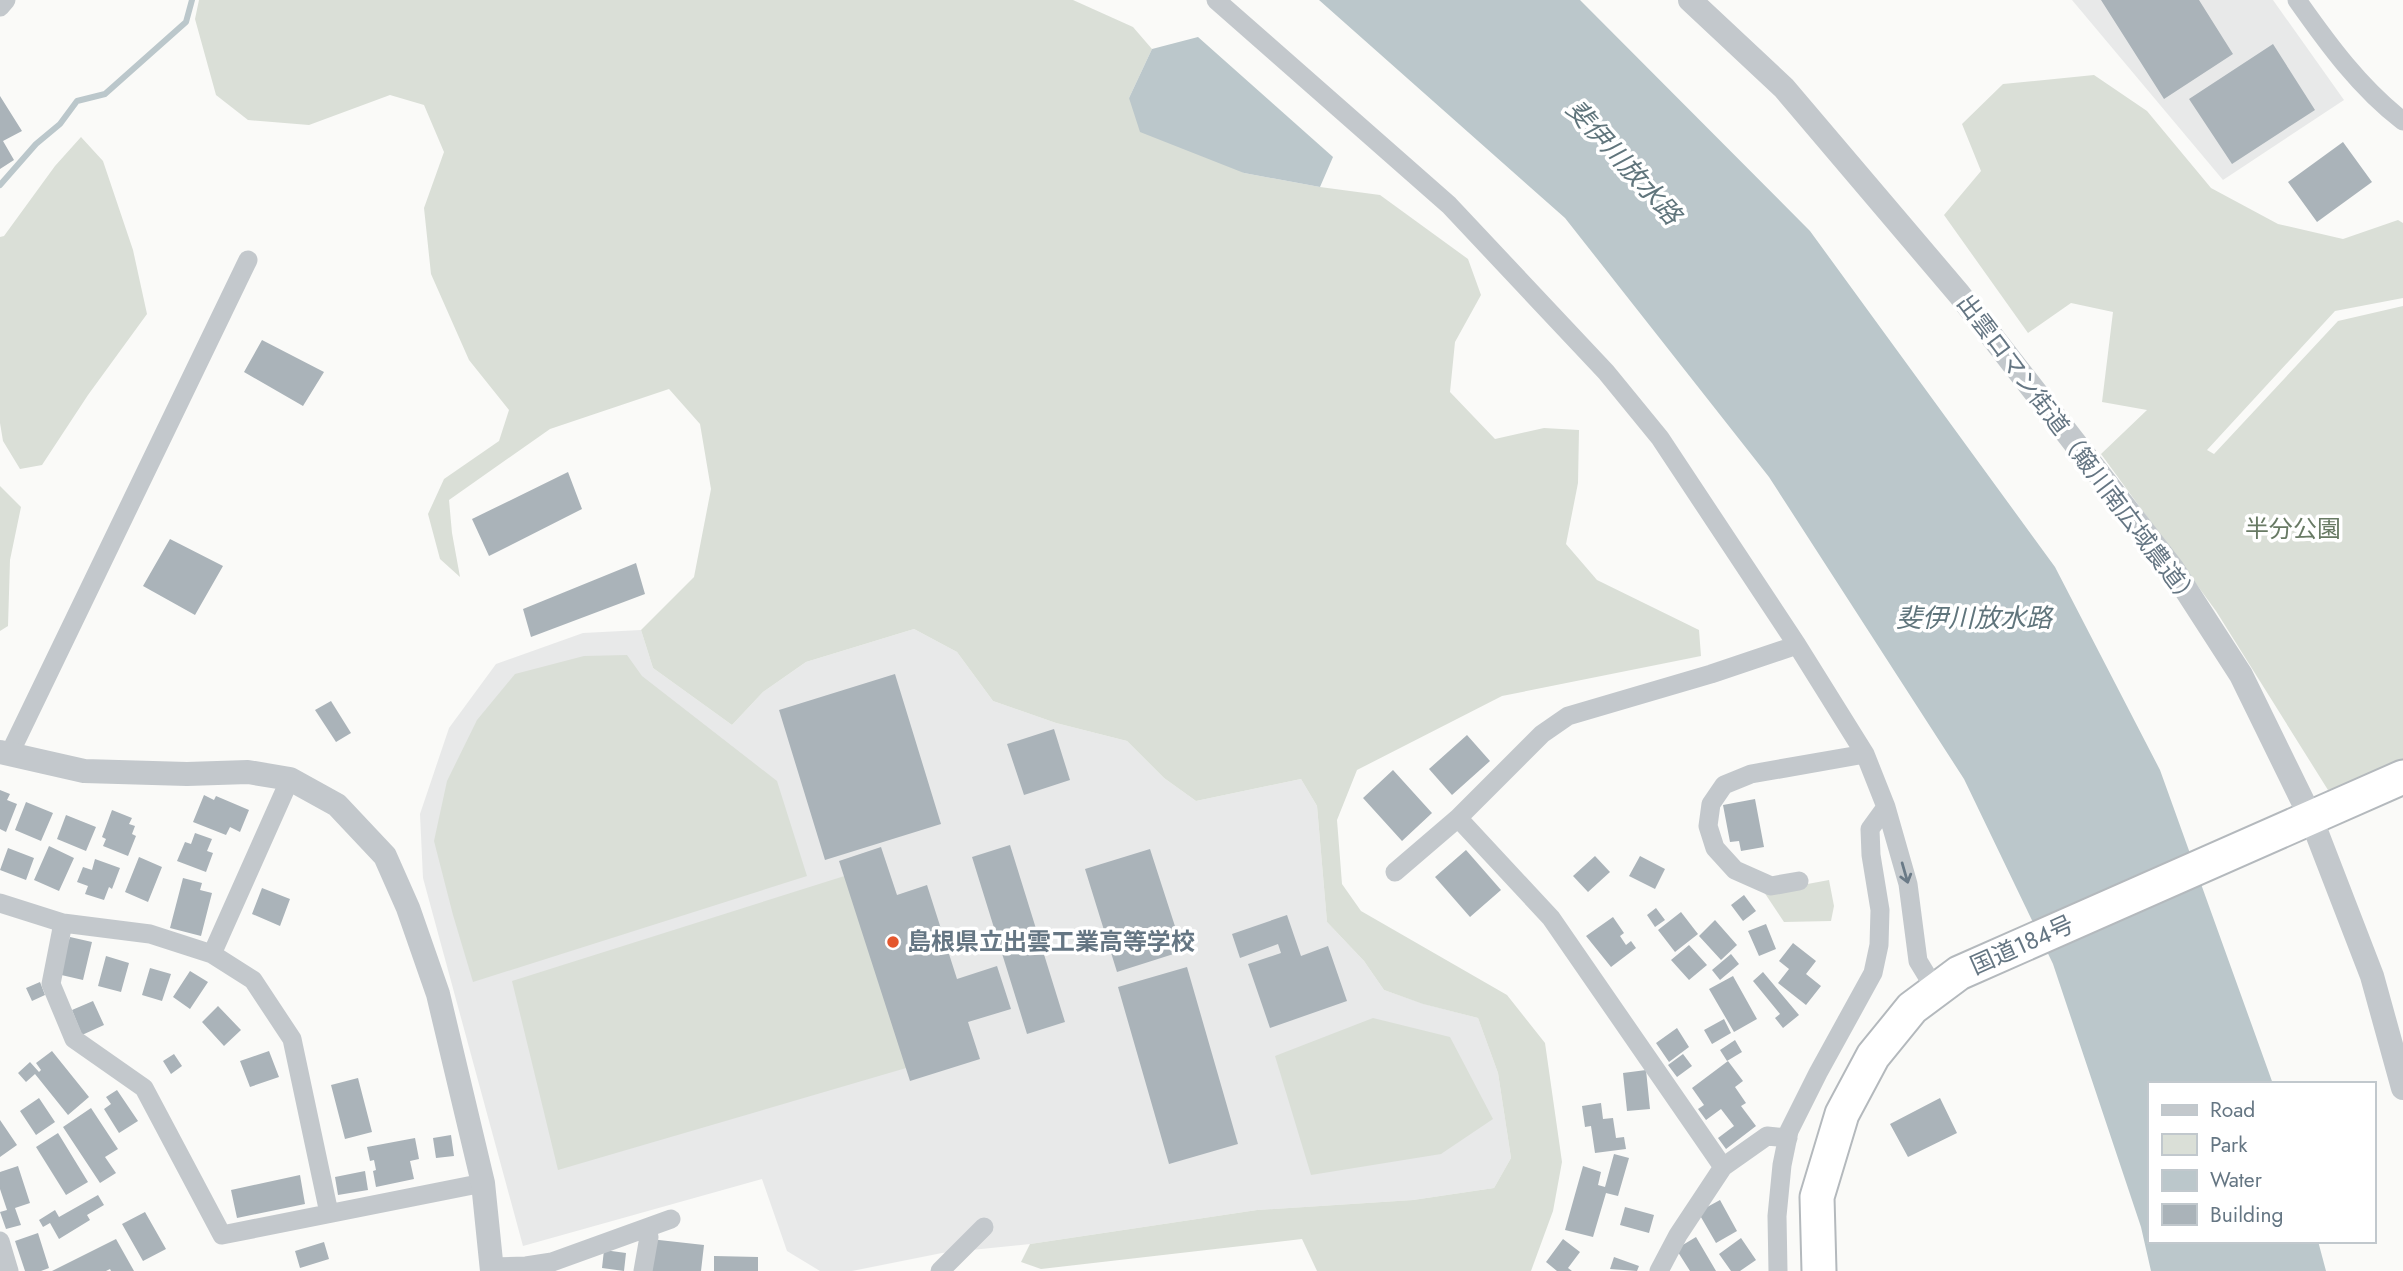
<svg xmlns="http://www.w3.org/2000/svg" width="2403" height="1271" font-family="Jost,'Noto Sans JP',sans-serif">
<style>
.built{fill:#e8e9e9}
.green{fill:#dadfd7}
.water{fill:#bbc7cb}
.lines{fill:none;stroke-linecap:round;stroke-linejoin:round}
.stream{stroke:#bbc7cb;stroke-width:6}
.building{fill:#aab3b9}
.trunk-casing{stroke:#b4b9bd;stroke-width:37}
.minor{stroke:#c3c8cc;stroke-width:19}
.tertiary{stroke:#c3c8cc;stroke-width:24}
.trunk{stroke:#fff;stroke-width:33}
.oneway{stroke:#6a7a87}
.poi-dot{fill:#e4572e;stroke:#fff;stroke-width:2.5}
.labels{text-anchor:middle;stroke-width:7;stroke-linejoin:round;paint-order:stroke}
.street-label{font-size:24px;fill:#657683;stroke:#fff}
.park-label{font-size:24px;fill:#687a64;stroke:#fff}
.poi-label{font-size:24px;font-weight:bold;fill:#657683;stroke:#fff;text-anchor:start}
.water-label{font-size:26px;font-style:italic;fill:#60757c;stroke:#fff}
</style>
<rect width="100%" height="100%" fill="#fafaf8"/>
<!-- built -->
<path class="built" d="M2072,0h201l71,100 -121,80z
M914,629l43,23 36,49 63,22 71,18 37,37 32,23 105,-22 16,27 10,116 37,39 20,29 40,14 54,14 20,55 13,85 -17,30 -81,12 -156,10 -227,34 -88,9 -90,18h-32l-33,-20 -25,-72 -239,67 -100,-368 -3,-64 29,-86 47,-64 87,-31 58,-3 12,38 79,57 31,-33 43,-30z"/>
<!-- green -->
<path class="green" d="M199,0h874l60,27 19,22 -23,49 115,75 76,14 60,8 88,64 13,36 -26,47 -5,50 45,47 49,-11 35,2 -1,53 -12,61 31,36 102,50 2,26 -199,40 -145,74 -20,50 5,64 19,27 146,84 38,48 17,119 -9,49 -22,60h-214l-15,-32 -261,30 -20,-7 9,-18 227,-34 156,-10 81,-12 17,-30 -13,-85 -20,-55 -55,-14 -39,-14 -20,-29 -37,-39 -10,-116 -16,-27 -105,22 -32,-23 -37,-37 -71,-18 -63,-22 -36,-49 -43,-23 -108,33 -43,30 -31,33 -79,-57 -12,-38 53,-53 17,-88 -11,-65 -31,-35 -119,40 -101,71 3,33 8,44 -20,-18 -12,-45 16,-35 55,-38 10,-31 -40,-50 -38,-86 -7,-66 20,-56 -20,-47 -34,-10 -81,30 -61,-5 -32,-25 -21,-76z
M2094,75l53,36 64,77 67,36 65,15 55,-19 5,3v75l-68,13 -128,139 7,4 124,-133 65,-15v460l-75,24 -112,-179 -115,-157 46,-44 -45,-8 11,-90 -42,-9 -43,30 -84,-118 37,-44 -19,-47 41,-40z
M81,137l22,24 30,89 14,64 -59,81 -46,70 -22,4 -17,-28 -3,-18v-186l4,-1 51,-70z
M0,486l21,21 -11,53 -2,66 -8,5z
M627,655l15,21 135,105 30,95 -334,106 -20,-67 -19,-74 13,-60 30,-61 38,-46 69,-18z
M854,873l59,193 -355,104 -46,-189z
M1829,880l5,26 -3,15 -47,1 -20,-30z
M1373,1018l77,19 43,82 -52,35 -130,21 -36,-119z"/>
<!-- water -->
<path class="water" d="M1319,0h261l230,231 245,336 105,203 113,314h-124v157h169l8,30h-175l-10,-44 -88,-263 -89,-185 -195,-302 -204,-259z
M1198,37l135,120 -13,30 -76,-14 -104,-41 -11,-34 23,-49z"/>
<g class="lines">
<!-- stream -->
<path class="stream" d="M0,185l36,-41 24,-20 17,-23 28,-7 81,-72 6,-22"/>
</g>
<!-- building -->
<path class="building" d="M2101,0h98l34,54 -69,45z
M2273,44l42,66 -83,54 -43,-65z
M0,96l22,35 -19,10 11,19 -14,9z
M2343,142l29,40 -55,40 -29,-40z
M262,340l62,32 -21,34 -59,-34z
M568,472l14,37 -93,47 -17,-37z
M170,539l53,27 -28,49 -52,-29z
M636,563l9,31 -114,43 -8,-28z
M895,674l46,150 -116,36 -46,-150z
M331,701l20,32 -15,9 -21,-32z
M1054,729l16,51 -46,15 -17,-51z
M1467,735l23,26 -38,34 -23,-26z
M1393,770l39,43 -30,28 -39,-43z
M0,790l10,4 -3,6 10,4 -11,28 -6,-3z
M204,795l10,5 2,-4 33,14 -9,22 -10,-5 -4,8 -33,-13z
M1755,799l9,48 -23,4 -2,-10 -9,1 -7,-37z
M26,802l27,11 -12,28 -26,-11z
M112,810l20,8 -3,6 6,2 -3,8 4,2 -8,20 -25,-10 3,-7 -4,-2z
M66,815l30,12 -10,24 -29,-12z
M195,833l17,6 -5,12 6,2 -7,19 -29,-11 8,-19 6,2z
M1010,845l55,177 -38,12 -55,-177z
M49,846l25,12 -15,33 -25,-11z
M881,847l16,48 30,-10 30,94 40,-13 14,43 -43,13 12,37 -70,22 -71,-220z
M8,848l26,10 -8,22 -26,-10z
M1150,849l33,102 -66,21 -32,-103z
M1466,850l35,40 -31,27 -35,-40z
M1595,856l15,16 -22,20 -15,-16z
M1640,856l25,13 -10,20 -26,-13z
M139,857l23,10 -14,35 -23,-10z
M95,859l25,9 -8,21 -3,-2 -5,13 -19,-6 3,-8 -11,-4 6,-15 9,3z
M183,878l19,5 -2,7 12,3 -11,43 -31,-8z
M262,888l28,11 -10,27 -28,-12z
M1744,895l12,16 -13,10 -12,-16z
M1656,908l9,12 -10,7 -8,-12z
M1681,912l17,22 -23,18 -17,-22z
M1287,915l14,41 27,-10 19,55 -77,27 -22,-64 33,-11 -3,-9 -38,14 -8,-24z
M1613,917l11,16 -4,3 6,9 5,-4 5,7 -25,19 -25,-31z
M1715,920l22,25 -16,15 -22,-24z
M1766,924l10,25 -17,7 -11,-25z
M70,937l22,5 -9,38 -26,-6z
M1793,943l23,18 -10,13 15,12 -15,19 -28,-22 11,-14 -10,-8z
M1689,945l18,20 -18,15 -18,-20z
M1731,954l8,10 -19,16 -8,-10z
M106,956l23,7 -8,29 -23,-6z
M1187,967l51,177 -69,20 -51,-177z
M150,968l21,6 -9,27 -20,-6z
M190,971l18,11 -18,27 -17,-12z
M1763,972l36,43 -16,13 -8,-10 5,-4 -27,-33z
M1733,976l24,43 -23,13 -25,-43z
M40,982l5,13 -13,6 -6,-13z
M93,1001l11,24 -22,10 -10,-25z
M218,1006l23,24 -17,16 -22,-24z
M1724,1019l7,14 -19,11 -8,-14z
M1677,1028l12,19 -20,15 -13,-19z
M1735,1040l7,12 -15,9 -7,-11z
M52,1051l37,46 -21,18 -33,-41 -9,8 -8,-9 12,-11 9,10 2,-2 -5,-7z
M269,1051l10,26 -29,10 -10,-26z
M174,1054l8,12 -11,8 -8,-13z
M1683,1054l9,12 -15,11 -9,-12z
M1728,1061l15,20 -8,6 11,16 -5,3 15,20 -30,23 -8,-11 16,-12 -13,-17 -15,11 -8,-11 6,-4 -12,-17z
M1646,1070l4,39 -23,2 -4,-38z
M358,1078l14,54 -27,7 -14,-54z
M117,1090l21,31 -19,12 -15,-24 7,-5 -5,-7z
M39,1098l16,24 -19,13 -16,-24z
M1940,1098l17,35 -49,24 -18,-33z
M1601,1103l2,16 10,-1 3,20 8,-1 2,12 -31,4 -4,-27 -6,1 -3,-21z
M91,1108l27,41 -13,8 11,16 -16,10 -37,-56z
M0,1120l17,25 -17,12z
M58,1133l30,49 -22,13 -30,-48z
M451,1135l3,21 -18,2 -3,-20z
M415,1138l4,21 -9,2 4,18 -38,8 -3,-16 3,-1 -2,-10 -4,1 -3,-14z
M1614,1154l15,4 -11,38 -12,-3 -13,44 -28,-7 18,-64 18,6 -3,13 7,2z
M18,1166l12,37 -15,5 6,17 -15,4 -6,-17 7,-2 -7,-21v-17z
M365,1171l3,19 -30,5 -3,-18z
M300,1175l5,29 -68,14 -6,-28z
M98,1195l6,10 -17,10 3,5 -31,19 -9,-16 -7,4 -4,-7 16,-10 4,7z
M1720,1200l17,31 -21,12 -18,-31z
M1625,1207l29,8 -5,18 -29,-8z
M145,1212l21,37 -23,12 -21,-37z
M38,1233l11,35 -8,3h-16l-10,-30z
M1696,1237l20,34h-26l-14,-22z
M1741,1238l15,22 -16,11h-9l-12,-17z
M116,1239l18,32h-23l-1,-2 -4,2h-54z
M650,1239l54,6 -3,26h-55z
M1563,1239l17,13 -12,16 4,3h-15l-11,-9z
M324,1242l5,17 -29,9 -5,-17z
M604,1250l22,3 -2,18 -22,-3z
M714,1256l44,1v14h-44z
M1614,1257l25,9 -2,5 -27,-2z"/>
<g class="lines">
<defs>
<path id="trunk" d="M1819,1271l-2,-74 25,-83 31,-58 39,-48 47,-35 444,-196"/>
</defs>
<!-- trunk casing -->
<use href="#trunk" class="trunk-casing"/>
<!-- minor -->
<path class="minor" d="M1216,0l233,205 157,167 54,66 137,207 68,109 21,53 22,77 10,77 17,28
M2297,0c31,44 63,88 106,121
M0,7l6,-7
M9,755l239,-495
M1458,818l93,100 172,249
M1395,872l63,-54 84,-84 26,-18 143,-42 86,-29
M1799,881l-28,5 -36,-16 -20,-22 -7,-22 3,-22 13,-19 27,-11 114,-20
M0,903l63,20 87,11 62,20 41,26 39,59 37,174
M63,923l-12,61 23,55 70,49 78,147 261,-52
M212,954l78,-175
M0,1241l9,30
M492,1267l34,-1 26,-4 119,-43
M643,1271l6,-34 -3,-9
M940,1271l44,-44
M1659,1271l19,-36 45,-68 44,-31 21,2
M1778,1271l-1,-55 5,-51 7,-34 29,-58 55,-100 6,-28 1,-35 -9,-55 -1,-26 16,-22"/>
<!-- tertiary -->
<path class="tertiary" d="M1690,0l94,88 175,206 213,274 69,107 70,143 61,158 31,112
M0,752l84,19 103,3 61,-2 42,7 47,26 48,51 23,52 30,86 45,189 9,88"/>
<!-- trunk -->
<use href="#trunk" class="trunk"/>
</g>
<!-- one-way arrows -->
<defs><path id="oneway-shaft" d="M-6 0H5M1.5-3L5.5 0L1.5 3" fill="none" stroke-width="1.6" stroke-linecap="round" stroke-linejoin="round" transform="scale(1.75)"/></defs>
<use class="oneway" href="#oneway-shaft" transform="translate(1905 873) rotate(74)"/>
<!-- markers -->
<circle class="poi-dot" cx="893" cy="942" r="7"/>
<g class="labels">
<!-- street labels -->
<g class="street-label">
<text transform="translate(2078 451) rotate(53)" y="8">出雲ロマン街道（簸川南広域農道）</text>
<text transform="translate(2022 945) rotate(-24)" y="8">国道184号</text>
</g>
<!-- park labels -->
<g class="park-label">
<text x="2293" y="537">半分公園</text>
</g>
<!-- poi labels -->
<g class="poi-label">
<text x="907" y="950">島根県立出雲工業高等学校</text>
</g>
<!-- water labels -->
<g class="water-label">
<text transform="translate(1624 162) rotate(48)" y="9">斐伊川放水路</text>
<text x="1974" y="627">斐伊川放水路</text>
</g>
</g>
<!-- legend -->
<rect x="2148" y="1082" width="228" height="161" fill="#ffffff" stroke="#c1c8cd" stroke-width="2"/>
<rect x="2162" y="1105" width="35" height="10" fill="#c3c8cc" stroke="#c1c8cd" stroke-width="2"/>
<text x="2210" y="1117" font-size="21" fill="#657683">Road</text>
<rect x="2162" y="1134" width="35" height="21" fill="#dadfd7" stroke="#c1c8cd" stroke-width="2"/>
<text x="2210" y="1152" font-size="21" fill="#657683">Park</text>
<rect x="2162" y="1170" width="35" height="21" fill="#bbc7cb" stroke="#c1c8cd" stroke-width="2"/>
<text x="2210" y="1187" font-size="21" fill="#657683">Water</text>
<rect x="2162" y="1204" width="35" height="21" fill="#aab3b9" stroke="#c1c8cd" stroke-width="2"/>
<text x="2210" y="1222" font-size="21" fill="#657683">Building</text>
</svg>
